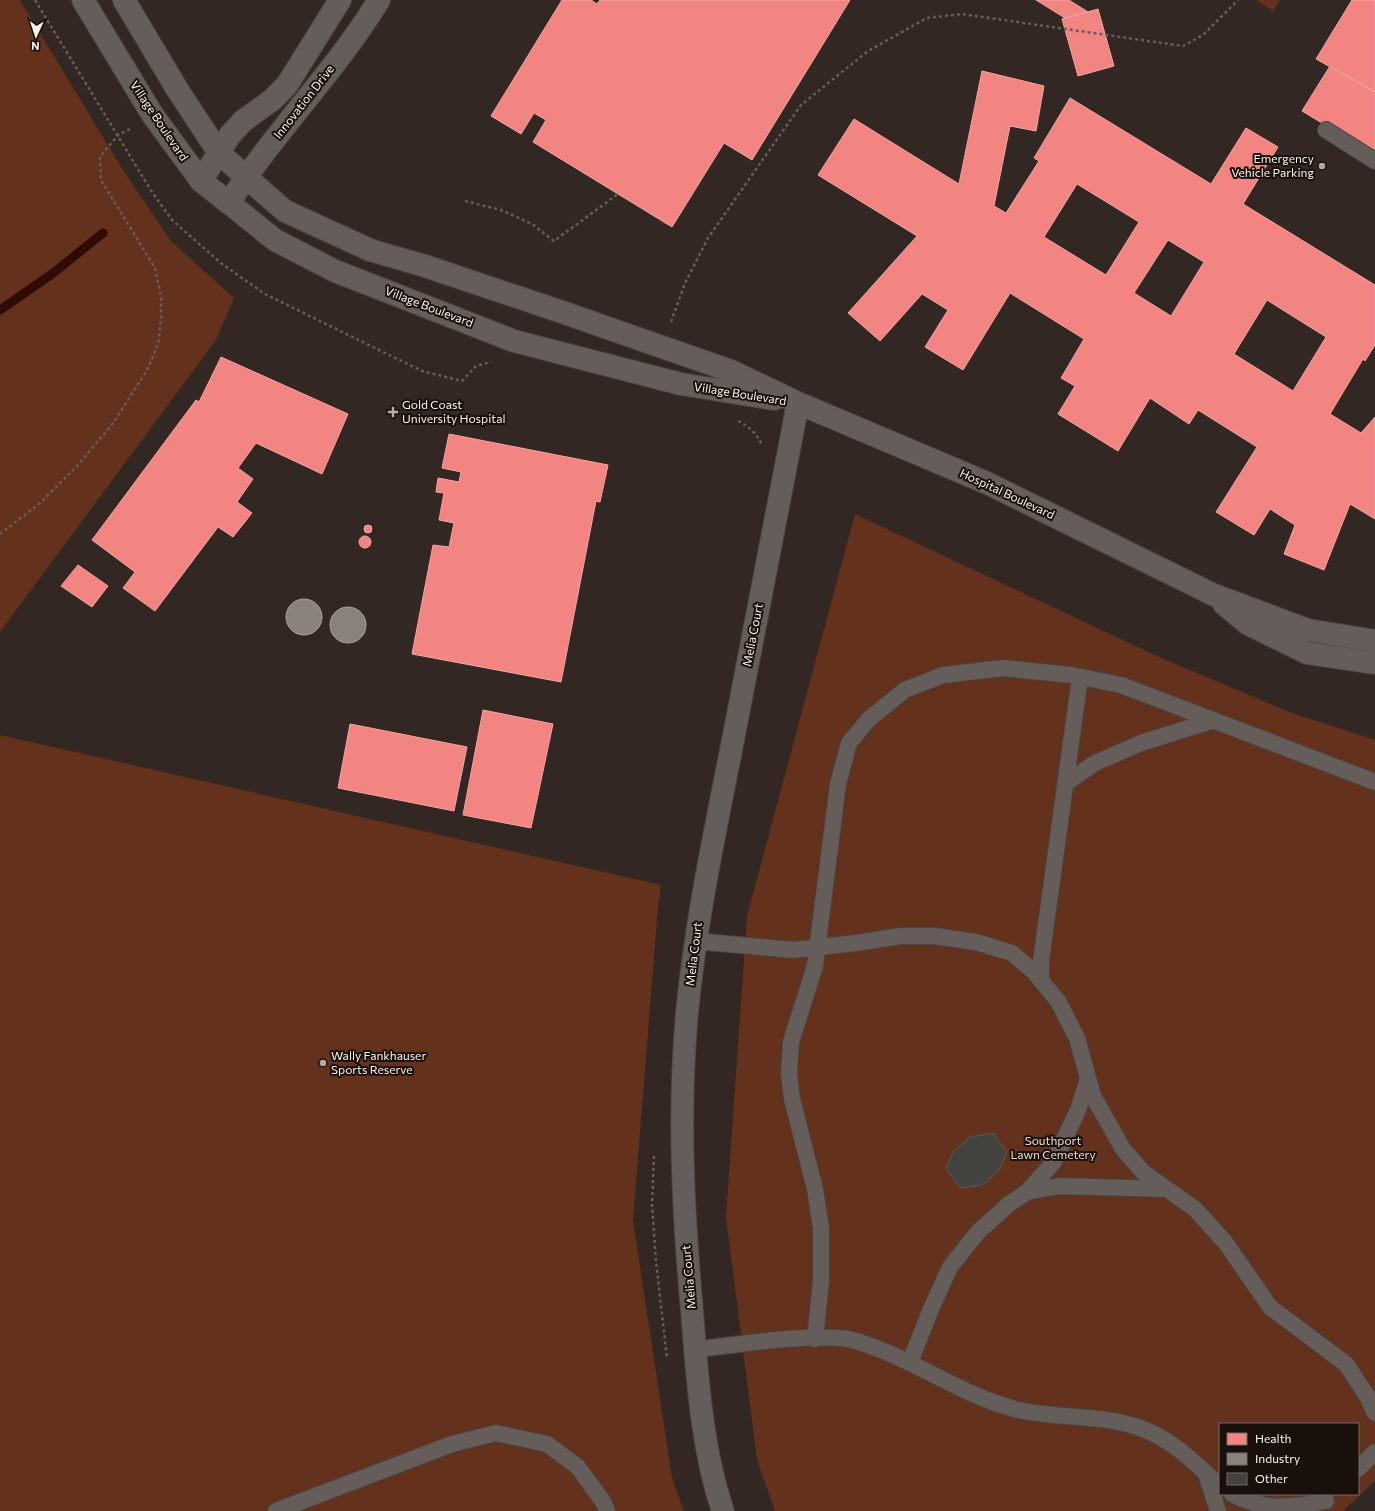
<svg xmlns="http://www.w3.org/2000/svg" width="1375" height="1511" font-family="Commissioner,sans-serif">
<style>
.green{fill:#64311c;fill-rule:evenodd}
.health{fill:#f28482;stroke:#f5a5a2;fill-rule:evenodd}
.industry{fill:#8a817c;stroke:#aca39e}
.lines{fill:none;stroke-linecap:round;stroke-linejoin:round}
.stream{stroke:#2f0b03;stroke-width:9}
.building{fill:#43423f;stroke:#595a57}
.service-casing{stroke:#4a423e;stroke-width:18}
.minor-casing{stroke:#4a423e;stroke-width:24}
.tertiary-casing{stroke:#4a423e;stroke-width:24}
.path{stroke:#665e5b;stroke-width:2.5;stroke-dasharray:3 3;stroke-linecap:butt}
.service{stroke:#655d59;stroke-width:16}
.minor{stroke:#655d59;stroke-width:22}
.tertiary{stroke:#655d59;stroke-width:22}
.poi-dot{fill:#b6aba6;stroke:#19100c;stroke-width:1.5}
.labels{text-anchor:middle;stroke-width:4;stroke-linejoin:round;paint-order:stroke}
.street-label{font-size:12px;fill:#fdf2ed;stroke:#19100c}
.poi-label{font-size:12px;fill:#fdf2ed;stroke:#19100c;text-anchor:start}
.park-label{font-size:12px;fill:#f2dad1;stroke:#19100c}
</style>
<rect width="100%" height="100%" fill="#322722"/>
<!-- green -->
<path class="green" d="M0,0h20l103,170 48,71 63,57 -18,42 -216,292z
M1256,0h24l-7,11z
M855,514l304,143 133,56 83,27v741l-32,30h-568l-18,-51 -31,-243 21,-301zM1220,1424h138v70h-138z
M0,735l661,150 -3,22 -25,313 39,258 12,33h-684z"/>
<!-- health -->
<path class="health" d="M562,0h29l6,4 3,-4h250l-98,160 -28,-17 -52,84 -139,-85 13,-22 -12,-7 -13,21 -30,-18z
M1036,0h33l19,12 -23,6z
M1352,0h23v92l-59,-33z
M1098,9l16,57 -36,10 -16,-57z
M1330,66l45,26v63l-73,-44z
M982,71l62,15 -8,45 -26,-5 -16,80 12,7 33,-52 -5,-3 36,-60 141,86 35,-56 32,19 -35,57 132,81v60l-10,16 -2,-2 -33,55 31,19 14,-16v102l-25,-15 -26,66 -40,-16 11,-29 -25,-16 -16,26 -38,-23 41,-65 -59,-37 -9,14 -39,-26 -32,53 -60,-37 17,-28 -14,-8 23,-39 -74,-46 -47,77 -38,-23 23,-37 -26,-16 -42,47 -32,-28 69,-77 -99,-61 36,-56 105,65zM1077,184l62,38 -33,53 -62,-38zM1168,240l36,22 -33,54 -37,-23zM1267,300l59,37 -33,54 -59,-37z
M221,357l127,57 -26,60 -66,-31 -18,25 15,11 -16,23 15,11 -19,24 -15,-10 -63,84 -32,-23 12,-16 -43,-32 104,-140 3,2z
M449,434l159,31 -8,37 -4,-1 -35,181 -149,-28 21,-109 16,2 5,-24 -15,-3 5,-27 -8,-1 2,-14 21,4 2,-10 -19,-4z
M364 529a4 4 0 1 1 8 0a4 4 0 1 1-8 0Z
M359 542a6 6 0 1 1 12 0a6 6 0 1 1-12 0Z
M78,565l30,21 -16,21 -31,-21z
M483,710l70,14 -22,104 -68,-13z
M350,724l117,23 -13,64 -116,-23z"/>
<!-- industry -->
<path class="industry" d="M286 617a18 18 0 1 1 36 0a18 18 0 1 1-36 0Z
M330 625a18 18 0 1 1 36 0a18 18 0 1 1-36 0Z"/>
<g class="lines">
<!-- stream -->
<path class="stream" d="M0,310l52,-36 51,-41"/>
</g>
<!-- building -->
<path class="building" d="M993,1133l14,19 -8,19 -17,14 -21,3 -15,-19 7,-17 17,-15z"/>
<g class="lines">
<defs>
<path id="service" d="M1326,130l49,31
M1065,784l30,-21 46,-20 73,-23
M695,941l98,9 63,-7 45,-7h34l41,6 36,11 21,18 25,30 19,37 16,58 30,53 20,23 52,37 30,33 45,65 76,57 21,32 8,17
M1041,980v-19l39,-284
M1027,1192l32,-6 108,3
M815,1339l6,-58v-53l-6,-39 -23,-90 -3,-25 2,-32 24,-76 23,-182 11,-41 20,-24 36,-29 38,-15 60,-7 68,7 50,10 254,97
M695,1349c46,-4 98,-14 145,-11 15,1 31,8 46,14 43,18 83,45 129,57 41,11 87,4 128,20 30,11 54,36 77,57
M910,1362l21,-53 19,-42 28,-35 31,-28 18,-12 26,-29 25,-53 10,-31
M1358,1469l17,-17
M1207,1477l11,34
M1232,1494c32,17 58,14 94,7
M276,1511l176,-67 44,-11 51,11 31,23 26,36 3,8"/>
<path id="minor" d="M379,0c-44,72 -105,132 -150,203l46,37 60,31 179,70 167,43 93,15
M246,177l39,34 85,39 55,16 134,45 172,60 67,32 189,80 225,111 96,36 67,11
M201,181l29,-46 13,-14 29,-21 15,-15 53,-85
M1224,604l24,20 59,29 68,10
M723,1511c-21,-60 -26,-137 -31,-200 -9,-99 -14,-199 -5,-298 9,-94 29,-186 47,-278 21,-111 42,-222 64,-332"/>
<path id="tertiary" d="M83,0l69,114 49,67 28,22
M124,0l53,89 42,64 27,24"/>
</defs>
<!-- service casing -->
<use href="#service" class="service-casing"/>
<!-- minor casing -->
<use href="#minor" class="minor-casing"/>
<!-- tertiary casing -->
<use href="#tertiary" class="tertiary-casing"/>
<!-- path -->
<path class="path" d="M35,0l117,192 20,28 50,44 43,30 157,77 40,10 14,-15 15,-4
M465,201l36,9 31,14 22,17 64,-47
M671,322l14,-39 23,-45 93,-133 67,-54 59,-33 35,-4 221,32 20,-11 35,-35
M738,421c12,6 18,12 24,24
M0,534l40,-31 38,-38 36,-43 33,-52 11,-26 3,-26v-21l-6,-29 -54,-88 -1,-23 18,-22 12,-6
M654,1156l-2,48 4,57 11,97"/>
<!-- service -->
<use href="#service" class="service"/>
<!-- minor -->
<use href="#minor" class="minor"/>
<!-- tertiary -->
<use href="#tertiary" class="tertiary"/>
</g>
<!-- markers -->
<g class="poi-dot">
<circle cx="1322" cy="166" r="4"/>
<path d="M391 406h4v4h4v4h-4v4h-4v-4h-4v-4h4z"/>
<circle cx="323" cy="1063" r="4"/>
</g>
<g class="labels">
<!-- street labels -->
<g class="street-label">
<text transform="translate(304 102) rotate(-52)" y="4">Innovation Drive</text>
<text transform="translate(159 121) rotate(56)" y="4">Village Boulevard</text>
<text transform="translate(429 307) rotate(21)" y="4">Village Boulevard</text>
<text transform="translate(740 394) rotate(9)" y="4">Village Boulevard</text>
<text transform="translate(1007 494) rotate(25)" y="4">Hospital Boulevard</text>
<text transform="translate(753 635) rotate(-79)" y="4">Melia Court</text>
<text transform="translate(694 954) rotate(-83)" y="4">Melia Court</text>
<text transform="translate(689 1277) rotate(-95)" y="4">Melia Court</text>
</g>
<!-- poi labels -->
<g class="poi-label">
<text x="1314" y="163" text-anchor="end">Emergency<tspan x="1314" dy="14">Vehicle Parking</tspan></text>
<text x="402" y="409">Gold Coast<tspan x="402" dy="14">University Hospital</tspan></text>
<text x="331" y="1060">Wally Fankhauser<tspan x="331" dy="14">Sports Reserve</tspan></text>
</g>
<!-- park labels -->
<g class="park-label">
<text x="1053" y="1145">Southport<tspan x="1053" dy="14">Lawn Cemetery</tspan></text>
</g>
</g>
<!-- legend -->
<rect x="1219" y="1423" width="140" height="72" fill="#19100c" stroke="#746a66"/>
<rect x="1227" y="1433" width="20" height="12" fill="#f28482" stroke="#746a66"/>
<text x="1255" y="1443" font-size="12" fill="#fdf2ed">Health</text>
<rect x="1227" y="1453" width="20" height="12" fill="#8a817c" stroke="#746a66"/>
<text x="1255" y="1463" font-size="12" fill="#fdf2ed">Industry</text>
<rect x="1227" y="1473" width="20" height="12" fill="#43423f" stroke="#746a66"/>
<text x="1255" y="1483" font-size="12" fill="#fdf2ed">Other</text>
<!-- north arrow -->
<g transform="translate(36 36) rotate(183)" stroke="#19100c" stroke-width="3" paint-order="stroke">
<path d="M0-3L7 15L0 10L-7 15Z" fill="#fdf2ed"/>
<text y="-6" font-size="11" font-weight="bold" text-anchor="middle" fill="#fdf2ed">N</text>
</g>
</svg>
